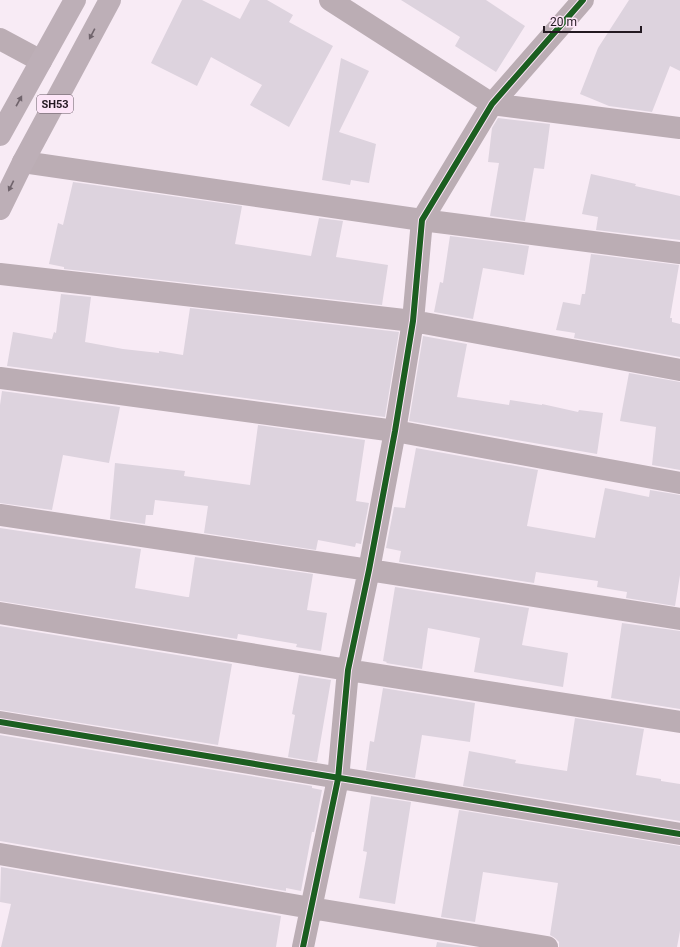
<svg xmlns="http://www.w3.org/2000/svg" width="680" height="947" font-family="Roboto,sans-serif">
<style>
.building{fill:#ddd3de}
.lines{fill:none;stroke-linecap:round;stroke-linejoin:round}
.street{stroke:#bbadb4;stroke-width:22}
.primary{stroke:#bdafb7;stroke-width:22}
.cycleway-casing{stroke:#fde6f8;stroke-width:8}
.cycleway{stroke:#1b5e20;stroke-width:6}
.oneway{fill:#70646c}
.labels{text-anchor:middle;stroke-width:3;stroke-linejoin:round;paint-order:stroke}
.shield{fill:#fde6f8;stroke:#645662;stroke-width:1}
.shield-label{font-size:11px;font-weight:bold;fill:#231921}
</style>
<rect width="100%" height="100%" fill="#f8ebf5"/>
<!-- building -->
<path class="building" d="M182,0h20l38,19 10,-19h17l26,15 -4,7 44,24 -44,81 -39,-22 12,-20 -51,-28 -14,29 -46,-23z
M401,0h85l39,26 -29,46 -41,-26 5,-9z
M629,0h51v71l-10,-5 -18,46 -43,-6 -29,-12 18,-46z
M341,58l28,13 -30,61 37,12 -7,39 -18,-3 -1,5 -28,-5z
M498,118l52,6 -6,45 -10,-1 -9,53 -35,-5 9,-53 -11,-1 4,-34z
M591,174l45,10 -1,2 45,10v44l-84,-10 2,-13 -16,-3z
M73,182l169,24 -7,38 76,12 8,-38 24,3 -7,36 52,8 -6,40 -318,-36v-2l-15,-3 9,-41 5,2z
M450,236l79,10 -5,29 -41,-7 -10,51 -39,-7 6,-30 3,1z
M591,254l88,11 -9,53h2v4l8,2v33l-106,-19 1,-5 -19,-3 7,-28 17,3 2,-11h3z
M61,294l30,3 -6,45 38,7 36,4v-2l24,4 7,-47 209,24 -14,85 -378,-51 6,-34 39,7 2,-7 2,1z
M423,336l44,8 -10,53 52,8 1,-5 32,5v-1l36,8 1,-2 24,3 -6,41 -188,-33z
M629,373l51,9v88l-28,-5 4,-38 -36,-6z
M2,391l118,16 -11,56 -46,-8 -11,55 -52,-7v-98z
M258,425l107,15 -9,61 13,2 -8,41 -5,-1 -1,4 -37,-7 -2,10 -112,-17 4,-27 -53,-6 -2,15h-7l-1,9 -35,-5 5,-56 70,8 -1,5 66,9z
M416,448l122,22 -11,56 68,12 10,-50 44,9 1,-7 30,5v80l-5,31 -49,-8 1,-6 -30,-5 1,-6 -62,-9 -2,11 -135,-21 2,-11 -15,-3 8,-41 11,1z
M0,528l141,21 -6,39 52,9h2l6,-40 118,17 -6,36 20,3 -6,38 -25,-4 1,-3 -59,-10 -1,5 -237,-38z
M395,587l134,21 -7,37 46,8 -5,34 -89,-15 6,-34 -52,-10 -6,41 -36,-6 1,-1 -4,-1z
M622,623l58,8v78l-69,-11z
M0,626l232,38 -14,81 -218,-35z
M299,675l32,5 -14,82 -29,-5 7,-42 -3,-1z
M383,688l92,15 -5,39 -48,-7 -7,43 -49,-8 4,-29 4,1z
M575,718l69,11 -8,46 25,4v2l19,3v37l-217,-35 6,-35 47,9 -1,3 52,8z
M0,735l312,51v2l10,2 -8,42h-2l-11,59 -15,-3v3l-286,-50z
M371,796l40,6 -16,102 -36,-6 8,-46 -4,-1z
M459,810l221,36v85l-3,16h-118v-5l-4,-4 -5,-3 8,-52 -75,-11 -8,50 -34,-5z
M1,867l280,49 -5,31h-275l10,-43 -11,-2z
M437,942l33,5h-34z"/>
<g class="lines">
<!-- street -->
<path class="street" d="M330,0l162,104 188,24
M0,39l41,22
M23,162l399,58 258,33
M0,274l413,47 267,49
M0,378l395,53 285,52
M0,515l369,55 311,49
M0,613l348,57 332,52
M0,722l680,112
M0,854l311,54 236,39
M303,947l35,-168 10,-109 21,-100 26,-139 18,-110 9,-101 70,-116 91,-104"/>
<!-- primary -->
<path class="primary" d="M0,135l75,-135
M0,209l23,-47 87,-162"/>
<defs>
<path id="cycleway" d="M0,722l680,112
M303,947l35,-168 10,-109 21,-100 26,-139 18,-110 9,-101 70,-116 91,-104"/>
</defs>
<!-- cycleway casing -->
<use href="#cycleway" class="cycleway-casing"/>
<!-- cycleway -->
<use href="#cycleway" class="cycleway"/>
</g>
<!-- one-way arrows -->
<defs><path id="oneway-solid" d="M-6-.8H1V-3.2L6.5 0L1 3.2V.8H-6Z"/></defs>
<g class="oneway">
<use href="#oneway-solid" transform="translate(92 34) rotate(118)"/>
<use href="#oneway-solid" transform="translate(19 101) rotate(-61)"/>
<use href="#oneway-solid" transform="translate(11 186) rotate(116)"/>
</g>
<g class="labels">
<!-- shield labels -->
<rect class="shield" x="37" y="95" width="36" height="18" rx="3"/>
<g class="shield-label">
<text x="55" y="108">SH53</text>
</g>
</g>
<!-- scale -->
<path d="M544 26v6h97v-6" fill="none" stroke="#231921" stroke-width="2"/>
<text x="550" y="26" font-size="12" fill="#231921" stroke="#fde6f8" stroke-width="3" paint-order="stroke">20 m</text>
</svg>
